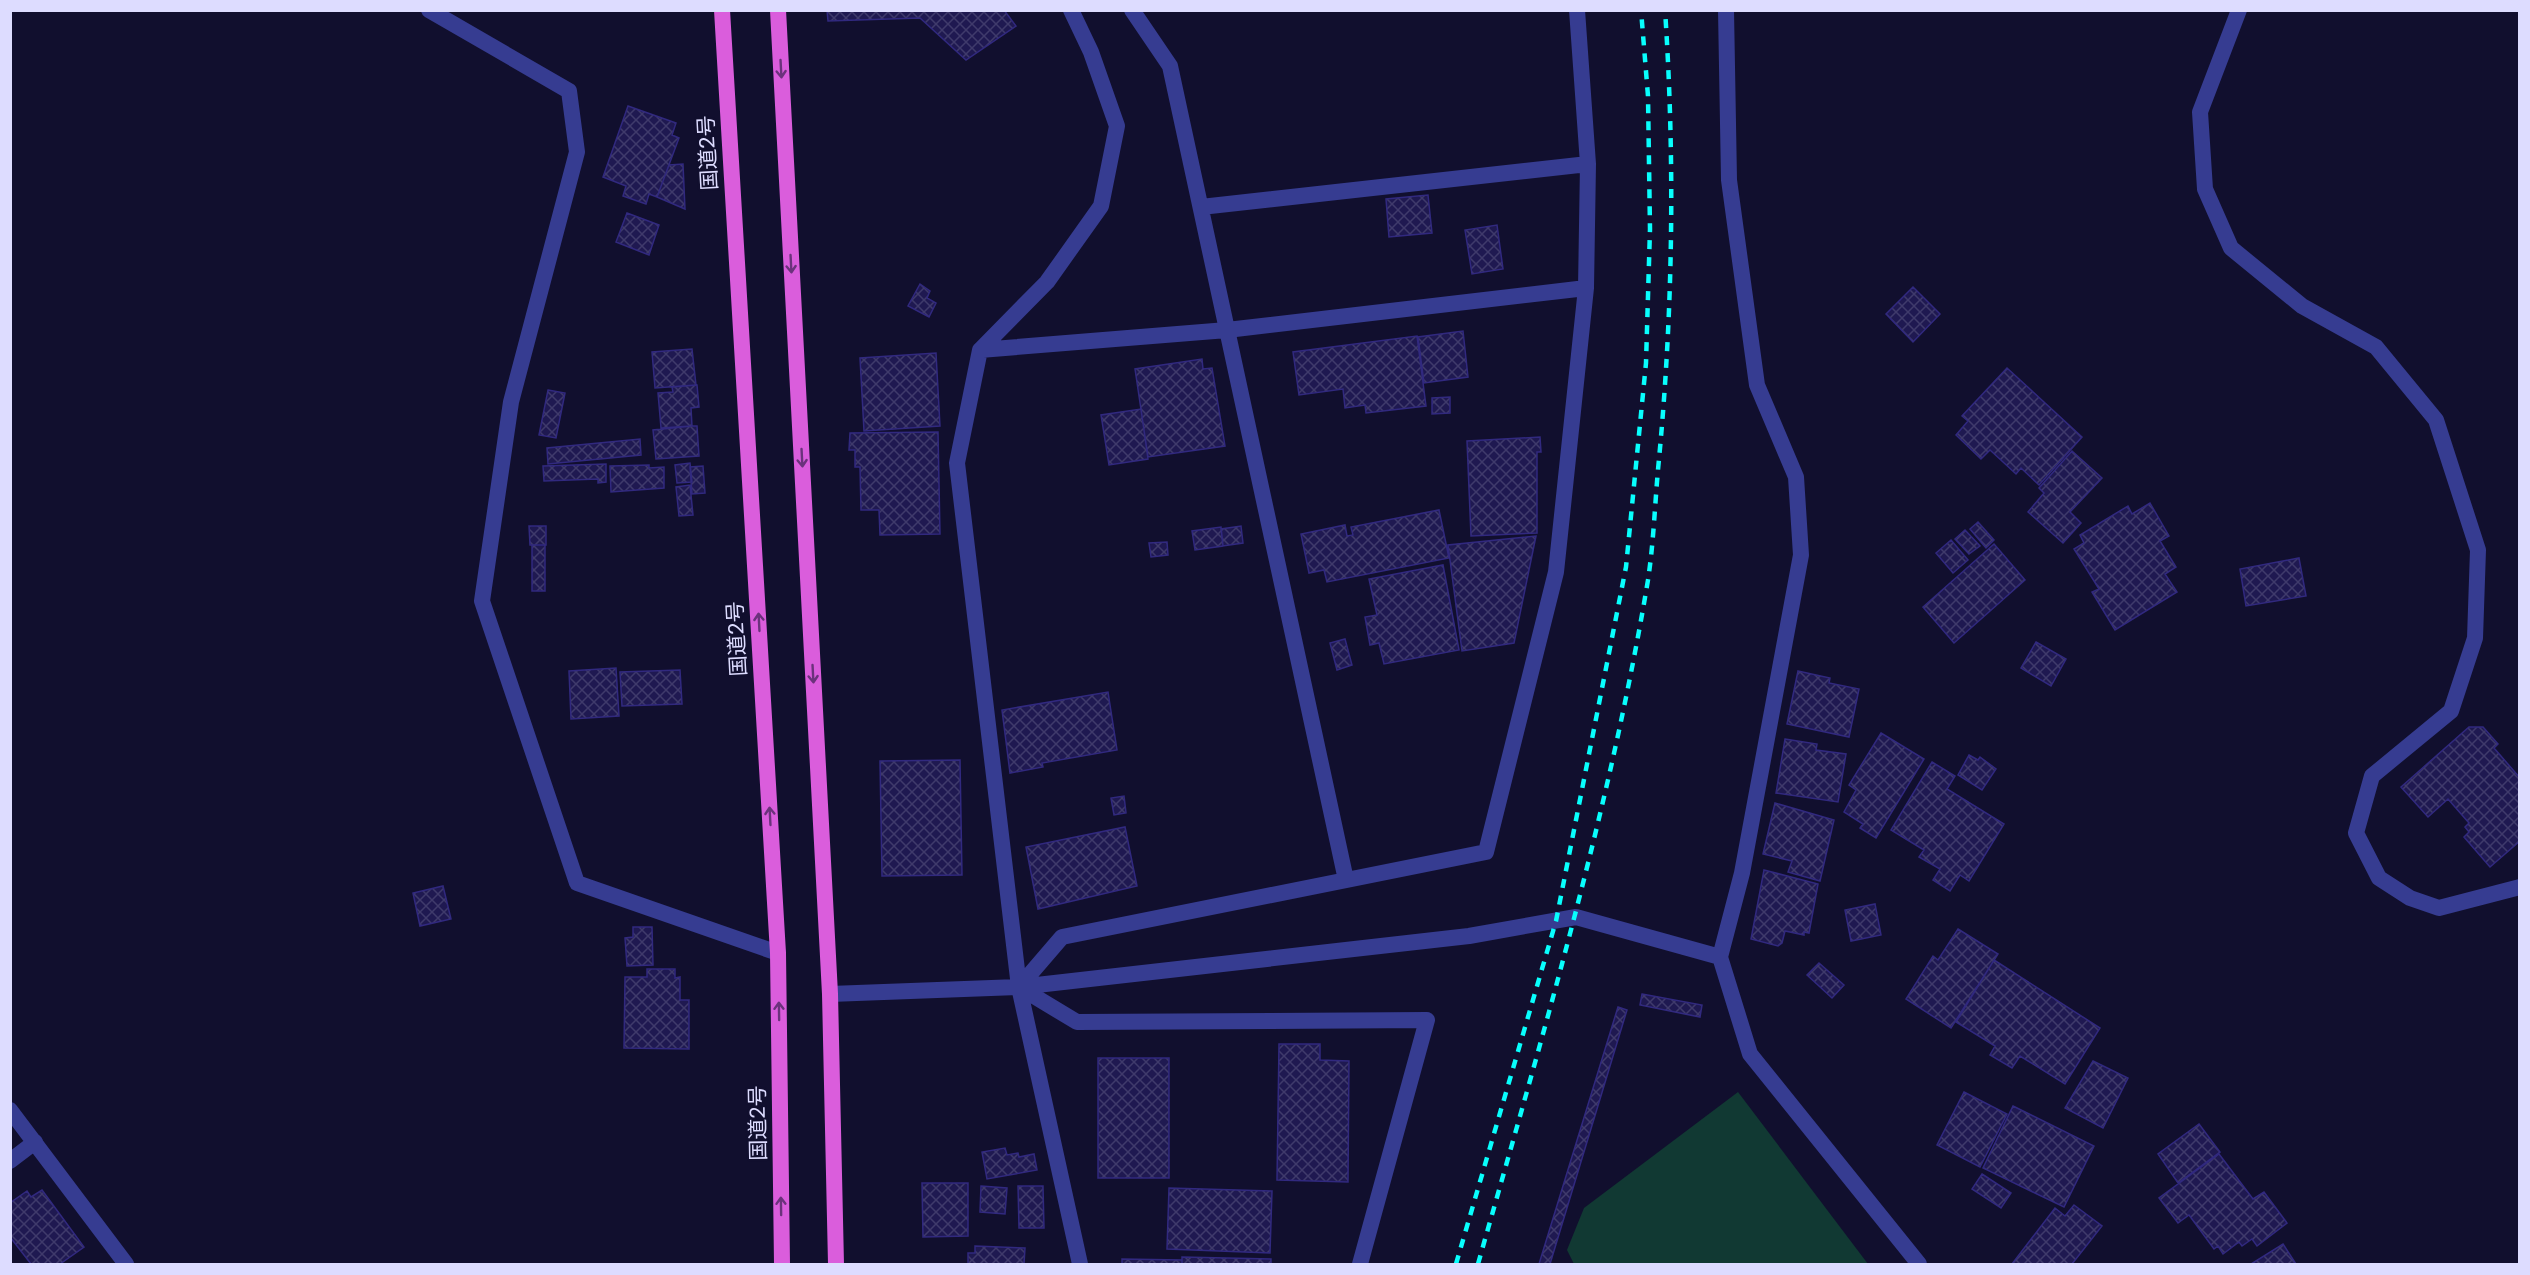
<svg xmlns="http://www.w3.org/2000/svg" width="2530" height="1275" font-family="Poppins,'Noto Sans JP',sans-serif">
<style>
.park{fill:#113933}
.building{fill:url(#building-cross-hatch);stroke:#31297f;stroke-width:1.5}
.lines{fill:none;stroke-linecap:round;stroke-linejoin:round}
.minor{stroke:#363c91;stroke-width:16}
.trunk{stroke:#da5ddc;stroke-width:16}
.rail{stroke:#08fffe;stroke-width:4.5;stroke-dasharray:9 8;stroke-linecap:butt}
.oneway{stroke:#6b327c}
.labels{text-anchor:middle;stroke-width:4.5;stroke-linejoin:round;paint-order:stroke}
.street-label{font-size:21px;fill:#dddcff;stroke:#110f2e}
</style>
<defs>
<pattern id="building-cross-hatch" width="8" height="8" patternUnits="userSpaceOnUse" patternTransform="scale(1.5)"><rect width="8" height="8" fill="#1f1951"/><path d="M0 0l8 8M0 8l8-8" fill="none" stroke="#3f3a6b"/></pattern>
</defs>
<rect width="100%" height="100%" fill="#110f2e"/>
<!-- park -->
<path class="park" d="M1738,1092l130,172h-294l-7,-14 17,-42z"/>
<!-- building -->
<path class="building" d="M827,10h177l12,16 -50,34 -46,-42 -92,3z
M628,106l48,17 -4,12 7,3 -22,59 -8,-3 -3,10 -23,-8 3,-10 -23,-9z
M683,164l2,45 -28,-12 12,-32z
M1428,195l4,38 -43,4 -3,-38z
M627,213l32,12 -10,30 -33,-13z
M1497,225l6,44 -31,5 -7,-44z
M920,284l10,7 -3,7 9,5 -7,14 -21,-11z
M1913,287l27,27 -27,28 -27,-28z
M1463,331l5,46 -44,6 -6,-46z
M1417,336l9,70 -60,7 -1,-8 -20,3 -2,-19 -44,6 -6,-43z
M692,349l4,36 -41,3 -3,-36z
M936,353l4,73 -76,5 -4,-73z
M1202,359l1,10 9,-1 13,78 -77,11 -13,-88z
M2007,368l75,69 -43,48 -18,-17 -5,6 -26,-24 -9,9 -25,-24 12,-14 -6,-5z
M697,385l2,22 -8,1 1,18 -31,2 -3,-35 15,-1 -1,-5z
M548,390l17,3 -9,45 -17,-3z
M1450,397v16l-18,1v-16z
M1141,409l7,50 -39,6 -8,-50z
M692,426h5l2,30 -43,3 -3,-29z
M938,432l2,102 -60,1 -1,-25h-18l-1,-43h-5v-17h-6l1,-17z
M1540,437l1,15h-4v81l-66,3 -4,-95z
M640,439l1,16 -93,9 -1,-16z
M2072,451l30,27 -32,34 11,11 -18,20 -35,-31 16,-19 -5,-5z
M690,463l2,19 -15,1 -2,-18z
M606,464v18l-8,1v-4l-54,2 -1,-15z
M649,465v3l15,-1v21l-53,4 -1,-26z
M703,466l2,27 -13,1 -2,-27z
M690,485l3,30 -14,1 -3,-29z
M2150,503l19,33 -9,5 16,26 -11,7 12,18 -62,38 -23,-38 7,-3 -25,-40 10,-6 -4,-8 48,-29 4,8z
M1439,510l10,48 -122,24 -3,-12 -15,3 -8,-39 44,-9 2,11 6,-1 -2,-8z
M1978,522l16,18 -8,8 -16,-19z
M529,526h17v19h-16z
M1241,526l2,17 -20,3 -2,-17z
M1221,527l2,19 -28,4 -3,-19z
M1965,530l15,16 -11,8 -14,-15z
M1536,536l-22,107 -52,8 -14,-106z
M1951,540l17,20 -15,13 -17,-20z
M1167,542l1,13 -17,2 -2,-14z
M1994,544l31,36 -71,63 -31,-36z
M532,545h13v46h-13z
M2299,558l7,38 -60,10 -6,-37z
M1443,565l16,85 -75,14 -5,-21 -9,2 -5,-28 12,-2 -8,-36z
M1345,639l7,26 -15,5 -7,-27z
M2036,642l30,17 -15,27 -30,-18z
M616,668l3,48 -48,3 -2,-48z
M680,670l2,34 -60,2 -2,-34z
M1798,671l32,7 -1,5 30,6 -10,48 -62,-13z
M1108,692l9,58 -75,13 1,4 -33,6 -8,-63z
M2469,727h14l15,17 -4,4 26,30v63l-30,26 -26,-30 5,-5 -4,-5 4,-4 -21,-24 -20,18 -27,-30z
M1881,733l43,26 -48,79 -16,-10 3,-4 -19,-12 12,-22 -7,-5z
M1785,739l32,5 -1,6 30,4 -8,48 -62,-9z
M1969,755l9,5 2,-3 16,12 -14,21 -24,-15z
M960,760l2,115 -80,1 -2,-115z
M1932,762l23,14 -8,13 57,35 -35,57 -9,-6 -10,16 -17,-11 7,-11 -21,-12 5,-7 -33,-20z
M1124,796l2,17 -12,2 -3,-17z
M1775,803l59,17 -14,61 -32,-9 4,-11 -29,-7z
M1125,827l12,59 -99,23 -12,-62z
M1764,870l54,14 -9,49 -5,-1v3l-19,-4 -3,12 -4,3 -27,-7z
M443,886l8,33 -31,7 -7,-33z
M1875,904l6,31 -30,6 -6,-31z
M633,927h19l1,38 -26,1 -2,-28 8,-1z
M1958,929l40,25 -47,74 -45,-29 27,-43 5,4z
M1994,960l106,68 -35,56 -45,-28 -8,12 -22,-13 5,-9 -39,-24z
M1819,963l25,22 -12,13 -25,-23z
M647,969h28v9l5,-1v23h9v49l-65,-1 1,-71h22z
M1642,994l60,11 -2,12 -60,-12z
M1618,1007l9,3 -77,254h-11z
M1279,1044h41v16l29,1 -1,121 -71,-2z
M1098,1058h71v120h-71z
M2093,1061l35,17 -25,50 -38,-20z
M1964,1092l43,22 -27,53 -43,-22z
M2013,1106l81,40 -30,61 -81,-39z
M2199,1124l21,28 -42,31 -20,-29z
M1005,1148l2,7 11,-2 1,4 15,-3 3,16 -50,9 -5,-27z
M2219,1154l34,45 11,-7 23,31 -30,23 -5,-7 -10,7 -3,-4 -16,12 -5,-8 -4,3 -25,-34 -11,8 -19,-25z
M1982,1174l29,19 -10,15 -29,-19z
M922,1183h46v53l-45,1z
M981,1186l26,2 -2,26 -25,-2z
M1018,1186h25l1,42h-25z
M1169,1188l103,3 -2,62 -103,-4z
M42,1190l42,57 -24,17h-29l-21,-27v-34l17,-12 4,6z
M2074,1205l28,21 -30,38h-60l43,-56 10,8z
M2283,1244l13,20h-45z
M975,1246l50,2 -1,16h-56v-11h7z
M1182,1257l89,2v5h-89z
M1122,1259l60,1v4h-60z"/>
<g class="lines">
<!-- minor -->
<path class="minor" d="M429,10l140,81 8,61 -66,250 -29,199 95,282 201,70
M1071,10l20,42 26,74 -16,80 -54,76 -67,68 -23,113 62,524 61,277
M1132,10l38,56 176,814
M1726,10l3,170 28,205 39,92 5,78 -59,318 -22,84 30,97 169,210
M2239,10l-39,102 5,77 26,59 71,58 74,41 60,73 42,130 -3,88 -24,73 -79,65 -16,57 23,45 31,20 29,10 81,-21
M1201,207l387,-43
M980,350l247,-20 359,-42
M830,994l189,-7 450,-51 107,-19 144,40
M10,1110l116,154
M10,1161l25,-19
M1360,1264l67,-244 -350,2 -58,-35 43,-50 424,-85 70,-280 30,-284 2,-124 -11,-154"/>
<!-- trunk -->
<path class="trunk" d="M722,10l56,943 4,311
M778,10l52,984 6,270"/>
<!-- rail -->
<path class="rail" d="M1456,1264l100,-343 70,-354 20,-204 4,-134 -2,-133 -7,-86
M1478,1264c64,-226 131,-451 170,-684 6,-40 7,-81 11,-121 14,-149 16,-299 6,-449"/>
</g>
<!-- one-way arrows -->
<defs><path id="oneway-shaft" d="M-6 0H5M1.5-3L5.5 0L1.5 3" fill="none" stroke-width="1.6" stroke-linecap="round" stroke-linejoin="round" transform="scale(1.5)"/></defs>
<g class="oneway">
<use href="#oneway-shaft" transform="translate(781 69) rotate(87)"/>
<use href="#oneway-shaft" transform="translate(791 264) rotate(87)"/>
<use href="#oneway-shaft" transform="translate(802 458) rotate(87)"/>
<use href="#oneway-shaft" transform="translate(759 622) rotate(-93)"/>
<use href="#oneway-shaft" transform="translate(813 674) rotate(87)"/>
<use href="#oneway-shaft" transform="translate(770 816) rotate(-93)"/>
<use href="#oneway-shaft" transform="translate(779 1011) rotate(-91)"/>
<use href="#oneway-shaft" transform="translate(781 1206) rotate(-91)"/>
</g>
<g class="labels">
<!-- street labels -->
<g class="street-label">
<text transform="translate(708 153) rotate(-93)" y="7">国道2号</text>
<text transform="translate(737 639) rotate(-93)" y="7">国道2号</text>
<text transform="translate(758 1123) rotate(-91)" y="7">国道2号</text>
</g>
</g>
<!-- border -->
<rect width="2530" height="1275" fill="none" stroke="#dddcff" stroke-width="24"/>
</svg>
